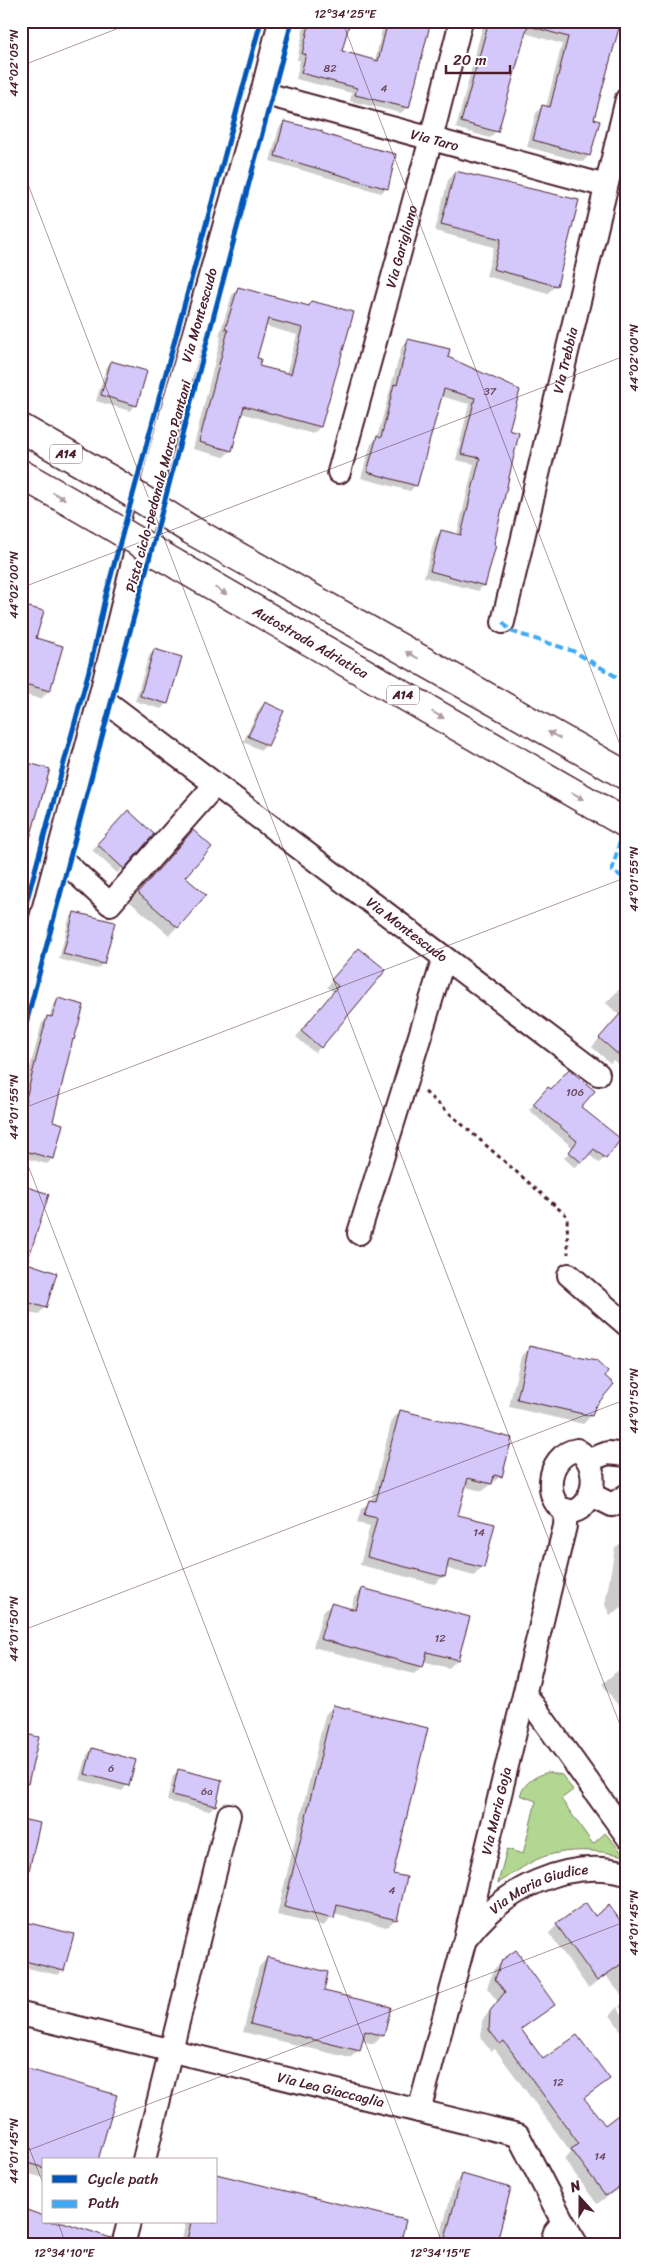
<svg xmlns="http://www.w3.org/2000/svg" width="648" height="2266" font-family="Sriracha,sans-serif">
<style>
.green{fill:#b2d792;stroke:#7e7b5e}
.shadow{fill:#0003;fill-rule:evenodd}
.building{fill:#d4c8fa;stroke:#4a1f2b;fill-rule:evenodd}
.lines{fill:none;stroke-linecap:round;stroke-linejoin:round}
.minor-casing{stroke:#4a1f2b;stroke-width:26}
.highway-casing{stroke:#4a1f2b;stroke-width:31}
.path{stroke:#4a1f2b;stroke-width:3;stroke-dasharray:4 4;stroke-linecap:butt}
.minor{stroke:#fff;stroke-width:22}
.highway{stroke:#fff;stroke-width:28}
.highway-bridge-casing{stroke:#4a1f2b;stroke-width:31;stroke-linecap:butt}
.highway-bridge{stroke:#fff;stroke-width:28}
.quiet{stroke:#3fa9f5;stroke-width:4;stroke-dasharray:8 4;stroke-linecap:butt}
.cycleway-casing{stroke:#fff;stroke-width:8}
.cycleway{stroke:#0057b8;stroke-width:5}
.oneway{fill:#ae9aa0}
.ticks{fill:none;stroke:#4a1f2b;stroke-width:1;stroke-opacity:0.45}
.labels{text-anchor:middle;stroke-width:4;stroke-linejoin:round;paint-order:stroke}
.number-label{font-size:11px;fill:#6c495f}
.shield{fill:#fff;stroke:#80626b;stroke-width:1}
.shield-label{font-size:12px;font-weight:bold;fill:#4a1f2b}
.street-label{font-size:14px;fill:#4a1f2b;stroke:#fff}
.neatline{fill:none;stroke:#4a1f2b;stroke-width:2}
.ticks-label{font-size:12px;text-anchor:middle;fill:#4a1f2b}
</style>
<rect width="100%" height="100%" fill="#fff"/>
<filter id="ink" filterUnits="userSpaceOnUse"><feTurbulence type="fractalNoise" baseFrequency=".02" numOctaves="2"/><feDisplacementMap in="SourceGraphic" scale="10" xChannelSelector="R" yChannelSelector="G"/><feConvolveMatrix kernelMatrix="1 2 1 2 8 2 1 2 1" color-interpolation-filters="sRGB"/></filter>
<g filter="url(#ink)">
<!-- green -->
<path class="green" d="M548,1772l14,3 11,15 -12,9 32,45 12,-11 20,23c-28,-6 -59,-9 -87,3 -14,6 -27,17 -40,24l9,-34 16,5 13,-53 -16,-6c6,-14 14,-18 28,-23z"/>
<!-- shadow -->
<path class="shadow" d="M305,21h43l-7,31 34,9 9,-40h45l-22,86 -6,6 -51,-12 2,-8 -56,-14 4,-19h-3z
M484,21h136l-27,99 -4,35 -6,7 -56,-15 9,-34 6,-7 4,1 16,-63 -37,-11 -29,98 -6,7 -34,-10z
M284,122l103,66 -6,5 -111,-32 9,-33z
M456,172l100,113 -8,8 -62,-17 8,-29 -59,-16 13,-51z
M239,288l68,19 4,-4 9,124 -7,7 -72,-21 -10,37 -7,7 -31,-8 28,-112 -2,-1 13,-41zM265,326l32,9 -11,39 -28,-7 -2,-8z
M408,340l38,18 61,73 -23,154 -6,6 -54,-14 11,-39 6,-7 16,4 17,-71 -18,-4 13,-56 -29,-8 -24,89 -6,6 -49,-13 10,-34 6,-6 25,-92z
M111,362l25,43 -6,6 -34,-10 10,-33z
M21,606l13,33 28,8 -13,44 -8,8 -20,-5z
M154,650l13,53 -6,6 -26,-8 14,-45z
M265,703l2,42 -6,5 -18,-8 16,-33z
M21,762l27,8 -27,94z
M123,817v51l-6,5 -25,-23z
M184,840v37l-7,50 -8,8 -39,-33z
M75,913l38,10 -10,41 -6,5 -38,-10 10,-40z
M354,955l30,15 -69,83 -19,-16 38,-45 -7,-5z
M627,981v91l-14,-12 -3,3 -18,-16 27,-32 -13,-12z
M58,999l15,40 -2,2 -20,81 2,36 -6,6 -26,-7v-57l21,-77 7,-5 4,-13z
M543,1094l37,13 25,51 -6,5 -11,-9 -13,14 -11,-10 9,-10 -44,-38z
M21,1186l5,78 19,43 -7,8 -17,-5z
M530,1347l63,59 -2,10 -8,8 -74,-17 12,-51z
M400,1411l101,65 -18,15 -18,-4 -8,29 25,51 -8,9 -29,-8 -2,8 -8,8 -75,-19 10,-39 -13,-3 4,-14 10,-8 21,-81z
M627,1537v67l-17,11 -5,-10 10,-57z
M362,1590l106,28 -11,42 -8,8 -26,-7 -1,5 -8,8 -101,-27 10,-35 8,-7 20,5 3,-13z
M627,1663v52l-1,1 -24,-32z
M333,1706l58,169 5,44 -9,8 -54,-13 -9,12 -47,-11 48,-200z
M92,1750l35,35 -5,6 -42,-11 7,-25z
M178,1771l37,34 -6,6 -42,-10 6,-25z
M21,1820l18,4 -18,74z
M595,1917l26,6 6,-4v98l-8,-11 7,-5 -20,-25 -18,12 -39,-55 8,-8z
M36,1932l27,38 -5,5 -31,-7z
M267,1958l55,33 61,44 -9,9 -13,-3 -2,9 -9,8 -107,-26 16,-65z
M503,1961l50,44 -32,25 22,31 65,18 -25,20 21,27 23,-16v72l-30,22 -33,-45 7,-7 -76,-103 -4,2 -10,-12 1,-18 15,-20 -10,-13 7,-19z
M617,2007l10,14 -1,17 -16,-23z
M21,2068l23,92v18l-18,-5 -5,6z
M462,2176l32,69h-56l16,-61z
M186,2222h30l183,23h-219z
M627,2224v19l-8,-12z"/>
<!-- building -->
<path class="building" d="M310,21h40l-8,30 36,10 10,-40h43l-22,87 -54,-13 2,-7 -56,-15 5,-19h-4z
M489,21h40l-31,111 -37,-10z
M529,21h92l-27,98 6,2 -10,35 -57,-16 9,-35 8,2 18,-70 -39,-11z
M284,121l38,10v2l34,11 40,10 -8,35 -113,-33z
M455,171l124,29 -22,86 -64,-17 8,-30 -60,-15z
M238,287l71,19 2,-5 43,11 -33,115 -77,-21 -12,45 -33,-9 29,-112 -3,-1zM268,319l35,9 -12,46 -32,-8 2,-7 -4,-1z
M408,339l42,10 -2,8 72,33 -11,40 10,3 -25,111 2,1 -11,41 -55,-15 11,-41 20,5 19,-77 -19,-4 14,-56 -31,-9 -27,97 -50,-14 10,-36 4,2 13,-54 3,1z
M111,361l36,10 -10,35 -36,-11z
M21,605l23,6 -8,27 27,8 -13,45 -29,-8z
M154,649l28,8 -14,47 -28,-8z
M265,702l19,9 -16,35 -20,-10z
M21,761l29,8 -24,83 -5,-1z
M128,810l26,24 -30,35 -27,-25z
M193,830l19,17 -27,30 21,18 -28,33 -40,-35z
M74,912l41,10 -11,42 -41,-10z
M359,948l27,22 -65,78 -20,-17 37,-45 -7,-6z
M58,998l26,7 -10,35 -1,-1 -20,82 10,3 -9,35 -33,-9v-32l26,-102 5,1z
M627,1006v56l-28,-24z
M569,1069l26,22 -14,16 40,32 -15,20 -12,-10 -12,14 -13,-11 8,-11 -44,-37 15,-17 3,2z
M21,1185l28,9 -22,69 30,10 -11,35 -25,-8z
M529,1346l67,15 12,11 -3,4 9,8 -19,23 -3,9 -75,-17z
M400,1410l112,28 -10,39 -8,-2 -2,9 -24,-6 -10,37 37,9 -11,44 -35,-9 -4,18 -78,-20 10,-39 -13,-3 5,-15 7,1z
M362,1588l108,29 -12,43 -31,-8 -4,15 -103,-28 11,-36 25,7z
M333,1705l95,23 -35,146 14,3 -10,43 -60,-15 -3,14 -50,-12z
M21,1733l18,4 -11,47h-7z
M92,1748l44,12 -7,26 -44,-12z
M178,1769l44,11 -6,26 -44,-11z
M21,1819l19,4 -12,52 -7,-1z
M586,1903l9,13 14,-11 18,25v30l-30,21 -41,-57z
M21,1921l53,13 -10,37 -43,-11z
M516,1950l39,55 -34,24 22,30 34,-24 33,44 -26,19 21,27 22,-17v73l-21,15 -35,-47 8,-5 -75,-103 -4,3 -11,-14 1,-19 15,-19 -10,-13 7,-19z
M267,1957l61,15 -4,19 67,16 -7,29 -19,-5 -5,20 -110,-27z
M21,2067l96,28 -19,65h-54v8l-23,-7z
M216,2174l190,46 -6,25h-214l5,-23h25z
M462,2174l49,14 -15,57h-28l-23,-6z
M21,2208l23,8v6h19l48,16 -1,7h-89z"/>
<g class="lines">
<defs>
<g id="minor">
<path id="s1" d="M262,93l344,93"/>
<path id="s2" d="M339,472l92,-333 30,-118"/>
<path id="s3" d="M503,622l124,-523"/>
<path id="s4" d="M100,697l498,377"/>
<path d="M59,857l51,47 105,-119"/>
<path id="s5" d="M21,993l79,-296 58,-237 104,-367 18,-72"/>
<path d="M359,1233l85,-275"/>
<path d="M569,1275l58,50"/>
<path d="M577,1450c27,15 16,66 -10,61 -23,-5 -23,-56 10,-61z"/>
<path d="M589,1460l19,-7 19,2"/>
<path d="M590,1494l22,11 15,-10"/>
<path d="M525,1694l102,142"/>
<path id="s6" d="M468,1936c36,-47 99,-79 159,-63"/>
<path id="s7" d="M21,2014l497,121 45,87 14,23"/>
<path id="s8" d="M419,2111l46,-172 100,-413 1,-16"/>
<path d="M144,2160l85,-345"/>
<path d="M123,2245l6,-23"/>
<path d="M551,2245l4,-13 8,-10"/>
</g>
<g id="highway">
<path d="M21,428l90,52"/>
<path d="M21,474l77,44"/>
<path d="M191,530l436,246"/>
<path id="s9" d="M179,566l448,258"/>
</g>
</defs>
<!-- minor casing -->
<use href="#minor" class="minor-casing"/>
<!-- highway casing -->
<use href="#highway" class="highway-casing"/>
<!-- path -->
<path class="path" d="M425,1092l142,124 1,38"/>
<!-- minor -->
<use href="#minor" class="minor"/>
<!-- highway -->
<use href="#highway" class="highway"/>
<defs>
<path id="highway-bridge" d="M111,480l80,50
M98,518l81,48"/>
</defs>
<!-- highway-bridge casing -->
<use href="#highway-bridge" class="highway-bridge-casing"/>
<!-- highway-bridge -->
<use href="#highway-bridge" class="highway-bridge"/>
<!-- quiet -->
<path class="quiet" d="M503,622l7,9 63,20 54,32
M627,831l-8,13 -7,27 15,8"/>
<defs>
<path id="cycleway" d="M21,922l70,-259 14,-65 156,-577
M21,1042l271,-1021"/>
</defs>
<!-- cycleway casing -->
<use href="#cycleway" class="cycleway-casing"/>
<!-- cycleway -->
<use href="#cycleway" class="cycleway"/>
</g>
<!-- one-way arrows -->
<defs><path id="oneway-solid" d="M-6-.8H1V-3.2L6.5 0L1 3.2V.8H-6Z" transform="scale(1.25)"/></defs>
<g class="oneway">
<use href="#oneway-solid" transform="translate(59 496) rotate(30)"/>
<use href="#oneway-solid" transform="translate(221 591) rotate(30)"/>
<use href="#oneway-solid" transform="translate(412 655) rotate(-151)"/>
<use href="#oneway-solid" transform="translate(438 715) rotate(30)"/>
<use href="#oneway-solid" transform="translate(554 735) rotate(-151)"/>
<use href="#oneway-solid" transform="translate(578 796) rotate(30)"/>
</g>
</g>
<!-- ticks -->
<path class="ticks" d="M342,21l285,742M21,66l116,-45M21,166l606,1577M21,588l606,-233M21,1109l606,-232M21,1147l422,1098M21,1631l606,-232M21,2127l23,59M21,2153l606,-232M58,2222l8,23"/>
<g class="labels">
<!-- number labels -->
<g class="number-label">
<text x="330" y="72">82</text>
<text x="384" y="92">4</text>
<text x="490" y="395">37</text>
<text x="575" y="1096">106</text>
<text x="479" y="1536">14</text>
<text x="440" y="1642">12</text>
<text x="111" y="1772">6</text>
<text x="207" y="1795">6a</text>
<text x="392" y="1894">4</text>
<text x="558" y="2086">12</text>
<text x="600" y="2160">14</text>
</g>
<!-- shield labels -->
<g class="shield">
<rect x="50" y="444.5" width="32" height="19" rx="4"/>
<rect x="387" y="685.5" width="32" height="19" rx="4"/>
</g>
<g class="shield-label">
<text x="66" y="458">A14</text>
<text x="403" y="699">A14</text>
</g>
<!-- street labels -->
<g class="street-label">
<text dy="5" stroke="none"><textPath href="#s1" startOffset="179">Via Taro</textPath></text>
<text dy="5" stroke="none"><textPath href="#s2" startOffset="234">Via Garigliano</textPath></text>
<text dy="5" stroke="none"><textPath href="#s5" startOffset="701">Via Montescudo</textPath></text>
<text dy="5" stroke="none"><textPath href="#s3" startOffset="269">Via Trebbia</textPath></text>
<text transform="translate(158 486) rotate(-75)" y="5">Pista ciclo-pedonale Marco Pantani</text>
<text dy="5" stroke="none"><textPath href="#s9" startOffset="152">Autostrada Adriatica</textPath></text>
<text dy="5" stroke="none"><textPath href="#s4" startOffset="385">Via Montescudo</textPath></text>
<text dy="5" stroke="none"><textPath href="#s8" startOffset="310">Via Maria Goja</textPath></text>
<text dy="5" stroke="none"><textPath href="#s6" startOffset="88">Via Maria Giudice</textPath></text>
<text dy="5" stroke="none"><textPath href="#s7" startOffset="319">Via Lea Giaccaglia</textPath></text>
</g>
</g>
<!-- margin -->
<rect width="648" height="2266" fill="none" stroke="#fff" stroke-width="55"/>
<!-- legend -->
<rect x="42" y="2158" width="175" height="65" fill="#ffffff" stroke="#b7a5aa"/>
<rect x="52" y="2175" width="25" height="8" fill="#0057b8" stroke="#b7a5aa"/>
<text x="88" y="2184" font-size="15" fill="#4a1f2b">Cycle path</text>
<rect x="52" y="2200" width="25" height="8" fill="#3fa9f5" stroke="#b7a5aa"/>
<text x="88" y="2208" font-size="15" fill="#4a1f2b">Path</text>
<!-- north arrow -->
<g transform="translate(580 2198) rotate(339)" stroke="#ffffff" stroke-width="4" paint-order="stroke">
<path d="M0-4L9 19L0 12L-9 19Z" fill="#4a1f2b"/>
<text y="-8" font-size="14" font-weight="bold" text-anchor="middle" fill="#4a1f2b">N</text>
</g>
<!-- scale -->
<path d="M446 65v8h64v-8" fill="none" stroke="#4a1f2b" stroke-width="2.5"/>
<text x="453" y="65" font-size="15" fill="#4a1f2b" stroke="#ffffff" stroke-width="4" paint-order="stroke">20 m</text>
<rect x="28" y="28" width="592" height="2210" class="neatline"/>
<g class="ticks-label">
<text x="345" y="18">12°34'25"E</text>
<text transform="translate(14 63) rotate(-90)" y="4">44°02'05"N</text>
<text transform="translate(634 358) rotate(-90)" y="4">44°02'00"N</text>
<text transform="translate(14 585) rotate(-90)" y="4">44°02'00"N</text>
<text transform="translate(634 879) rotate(-90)" y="4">44°01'55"N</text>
<text transform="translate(14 1107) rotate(-90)" y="4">44°01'55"N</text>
<text transform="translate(634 1401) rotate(-90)" y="4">44°01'50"N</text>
<text transform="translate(14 1629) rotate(-90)" y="4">44°01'50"N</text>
<text transform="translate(634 1923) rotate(-90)" y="4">44°01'45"N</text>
<text transform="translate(14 2151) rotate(-90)" y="4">44°01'45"N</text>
<text x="64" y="2257">12°34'10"E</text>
<text x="440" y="2257">12°34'15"E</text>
</g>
</svg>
